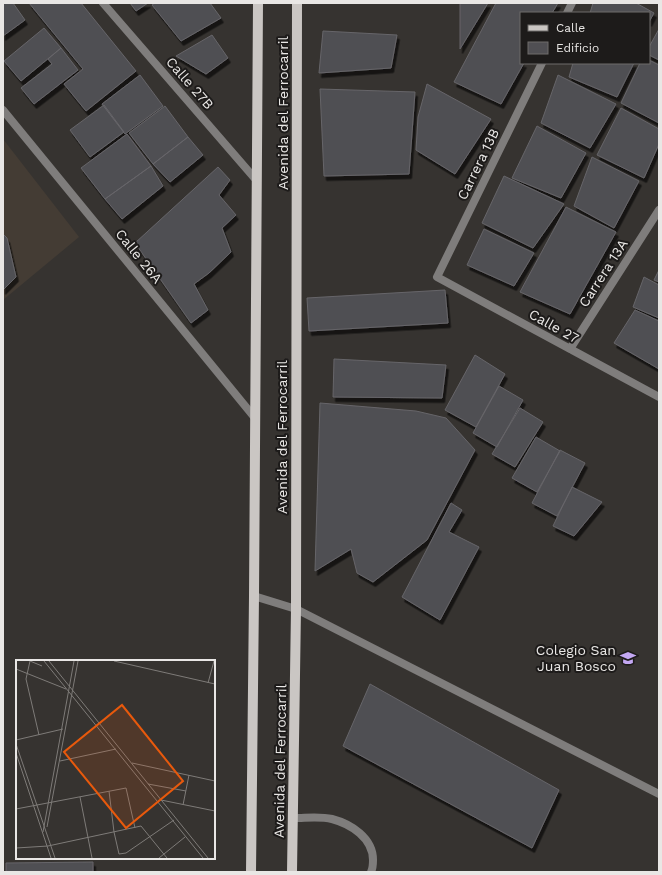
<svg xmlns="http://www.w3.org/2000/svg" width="662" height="875" font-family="'Work Sans',sans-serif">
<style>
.built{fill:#443c34}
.building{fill:#504f53;stroke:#666569;filter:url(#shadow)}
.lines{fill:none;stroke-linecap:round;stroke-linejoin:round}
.service{stroke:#7f7d7c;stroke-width:8}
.minor{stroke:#7f7d7c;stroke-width:8}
.primary{stroke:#cac6c3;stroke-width:10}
.labels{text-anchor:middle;stroke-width:4;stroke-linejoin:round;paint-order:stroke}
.street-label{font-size:14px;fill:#e9e7e5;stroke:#1d1b1a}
.poi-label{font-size:14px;fill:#e9e7e5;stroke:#1d1b1a;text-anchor:end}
.inset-road{fill:none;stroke:#7e7b78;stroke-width:1}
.view{fill:#e8590c;fill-opacity:0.15;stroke:#e8590c;stroke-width:2}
.inset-edge{fill:none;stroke:#e9e7e5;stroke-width:2}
</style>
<defs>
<filter id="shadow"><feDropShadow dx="2.5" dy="4.5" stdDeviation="0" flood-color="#0009"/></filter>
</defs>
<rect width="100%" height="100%" fill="#363330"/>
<!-- built -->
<path class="built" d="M3,139l76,98 -76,63z"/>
<!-- building -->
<path class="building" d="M3,3h10l12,17 -22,16z
M29,3h52l55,68 -50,40 -22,-27 19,-15z
M130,3h18l-12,8z
M155,3h55l11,15 -40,23 -29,-36z
M460,3h28l-28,46z
M496,3h62l-6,10h-31v50h3l-23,41 -47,-22z
M593,3h43l18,10 -5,9v-9h-59z
M44,28l17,20 -40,33 -17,-20z
M659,29v31l-10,-5v-8z
M323,31l74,4 -6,33 -72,5z
M212,35l16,23 -22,16 -30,-18z
M61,48l17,22 -44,34 -13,-16 31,-24 -4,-5z
M649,60l10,5v58l-38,-20 19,-40h9z
M573,63h61l-17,34 -48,-20z
M140,75l23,31 -38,28 -23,-30z
M558,75l58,29 -26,44 -49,-25z
M427,84l64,35 -36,55 -39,-24 2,-33z
M320,89l95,3 -6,82 -85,2z
M104,105l20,27 -34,25 -20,-27z
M165,106l23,31 -35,27 -24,-31z
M621,108l38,21v15l-15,34 -47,-23z
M537,126l49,27 -25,45 -49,-20z
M127,134l24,32 -46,33 -24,-31z
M188,137l15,18 -33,27 -17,-18z
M592,157l47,24 -25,47 -40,-22z
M151,166l12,20 -41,33 -17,-20z
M218,167l12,13 -11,15 17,20 -14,13 9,24 -22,21 -15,11 14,26 -17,13 -56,-80z
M504,176l60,28 -31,44 -51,-25z
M566,207l50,25 -46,82 -50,-22z
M484,229l50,24 -20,33 -47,-21z
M3,234l4,4 9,39 -13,13z
M659,270v12l-5,-2z
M644,277l15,8v33l-26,-11z
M445,290l3,33 -139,8 -2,-33z
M635,310l24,11v48l-45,-26z
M475,355l30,19 -29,53 -31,-17z
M334,359l112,6 -4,33 -109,-1z
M499,386l24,14 -26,47 -24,-14z
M320,403l96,8 30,7 29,32 -48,90 -54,42 -16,-9 -6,-24 -36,22z
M520,408l23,14 -28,45 -23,-13z
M536,437l24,14 -23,41 -25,-14z
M560,450l25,13 -28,53 -25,-13z
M572,487l30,15 -28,34 -21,-10z
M451,503l11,7 -13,22 30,15 -39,73 -38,-23z
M370,684l189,106 -27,58 -189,-102z
M93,862v10h-87v-9z"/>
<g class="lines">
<!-- service -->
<path class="service" d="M294,818c12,0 26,-2 38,1 19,5 41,19 41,41 0,4 0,8 -2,12"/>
<!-- minor -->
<path class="minor" d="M103,3l154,178
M567,13l5,-10
M542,63l-105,214 222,120
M3,110l252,308
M570,349l89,-139
M254,596l42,13 363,185"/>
<!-- primary -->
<path class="primary" d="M251,872l3,-276 4,-593
M292,872l4,-263 1,-606"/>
</g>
<!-- icons -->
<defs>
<symbol id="school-bare" viewBox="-9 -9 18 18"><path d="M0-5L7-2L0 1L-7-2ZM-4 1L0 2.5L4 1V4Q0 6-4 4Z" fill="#c3a7f2" stroke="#1d1b1a" stroke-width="2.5" paint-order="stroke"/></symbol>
</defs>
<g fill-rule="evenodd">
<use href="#school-bare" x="617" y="647" width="22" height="22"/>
</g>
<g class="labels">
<!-- street labels -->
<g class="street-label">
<text transform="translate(190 83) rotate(49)" y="5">Calle 27B</text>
<text transform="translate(283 113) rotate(-90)" y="5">Avenida del Ferrocarril</text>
<text transform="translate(478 164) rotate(-64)" y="5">Carrera 13B</text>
<text transform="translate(139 256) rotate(51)" y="5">Calle 26A</text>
<text transform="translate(603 273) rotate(-57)" y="5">Carrera 13A</text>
<text transform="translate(554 326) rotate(29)" y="5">Calle 27</text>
<text transform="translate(282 437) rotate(-90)" y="5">Avenida del Ferrocarril</text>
<text transform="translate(280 761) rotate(-89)" y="5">Avenida del Ferrocarril</text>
</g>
<!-- poi labels -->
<g class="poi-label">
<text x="616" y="655">Colegio San<tspan x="616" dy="16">Juan Bosco</tspan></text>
</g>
</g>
<!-- overview -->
<g transform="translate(16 660)">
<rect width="199" height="199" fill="#363330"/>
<path class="inset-road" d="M14,1l-4,18 13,56M14,1l12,5M28,1l159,197M33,1l159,197M98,1l101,23M0,9l50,20M192,23l6,-22M0,80l47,-11M0,84l39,114M0,93l35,105M44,101l56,-12M116,103l83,18M132,124l38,7M93,131l5,41 5,22 7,-1 48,-33M64,137l12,61M145,140l54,11M167,145l6,-30M0,149l110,-21 9,40M31,167l31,-166M27,172l31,-171M0,188l32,-2 93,-20 26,32M143,198l26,-21"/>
<path class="view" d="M106,45l61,76 -57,47 -62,-76z"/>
<rect width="199" height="199" class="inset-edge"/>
</g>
<!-- border -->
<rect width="662" height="875" fill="none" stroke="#e9e7e5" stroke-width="8"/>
<!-- legend -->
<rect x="520" y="12" width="130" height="52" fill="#1d1b1a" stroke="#6f6d6b"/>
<rect x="528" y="25" width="20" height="6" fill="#cac6c3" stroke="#6f6d6b"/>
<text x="556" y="32" font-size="12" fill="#e9e7e5">Calle</text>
<rect x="528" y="42" width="20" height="12" fill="#504f53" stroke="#6f6d6b"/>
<text x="556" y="52" font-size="12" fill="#e9e7e5">Edificio</text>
</svg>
